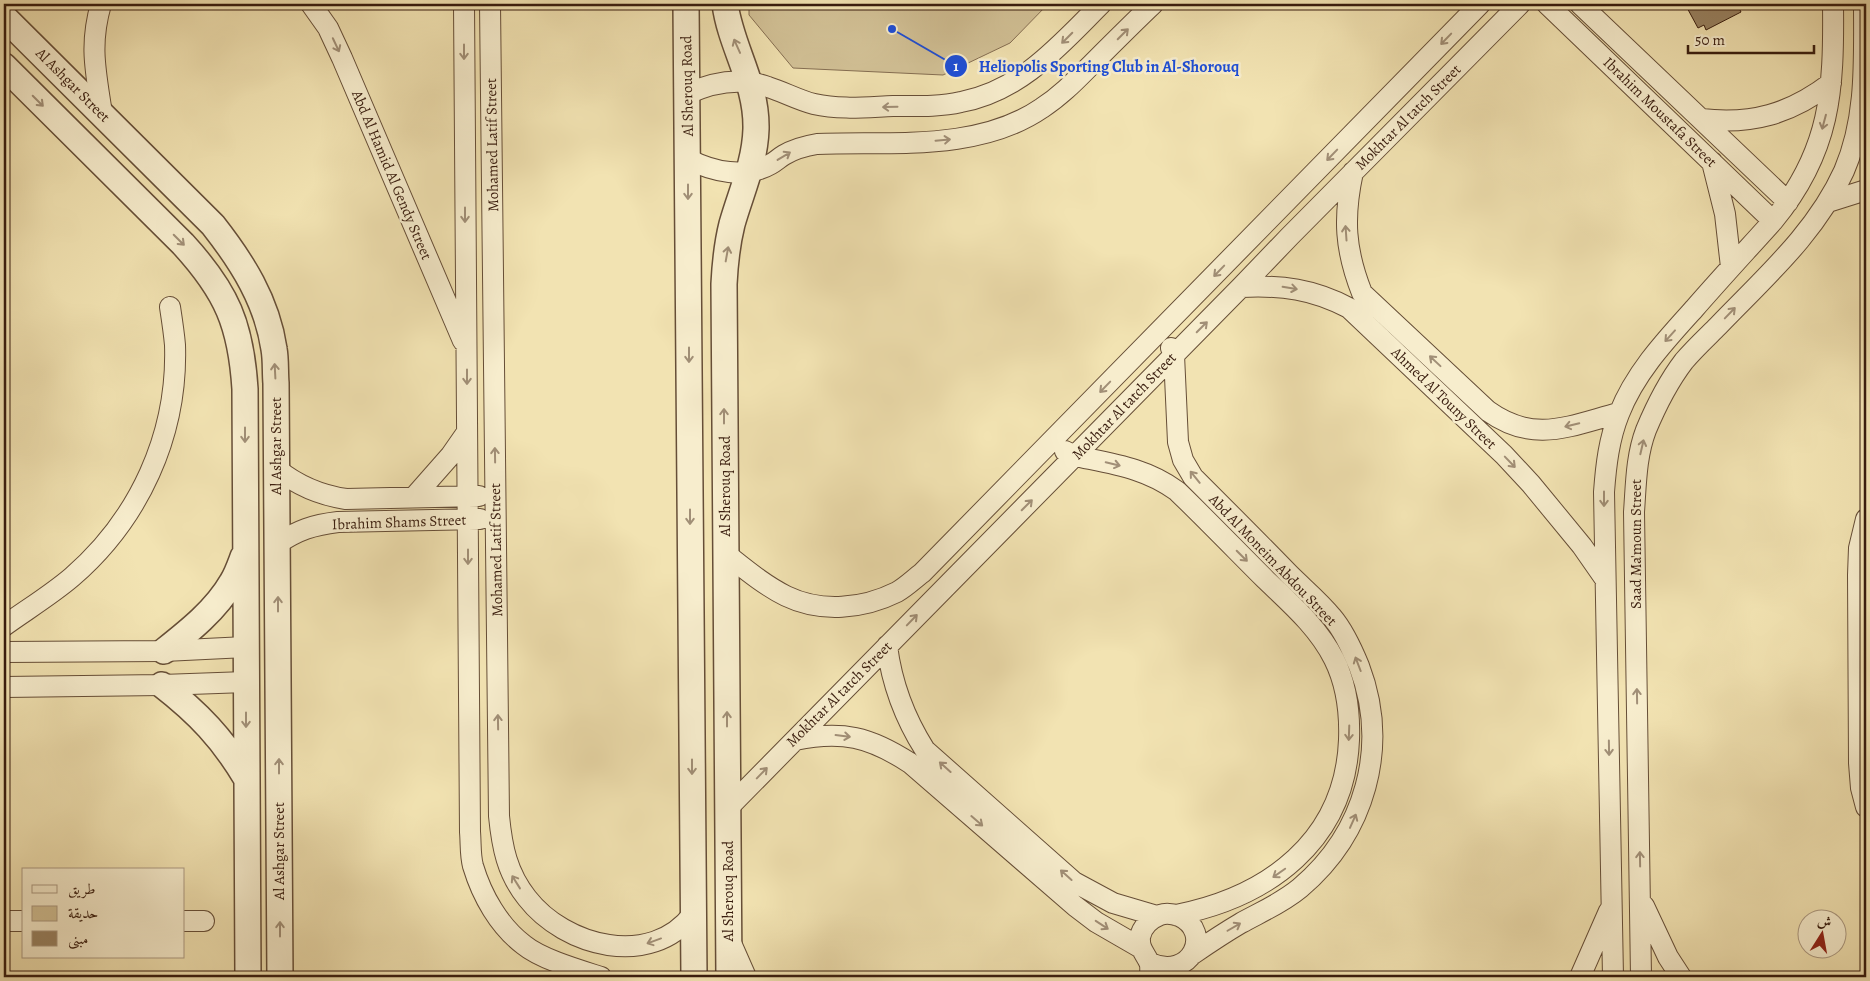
<svg xmlns="http://www.w3.org/2000/svg" width="1870" height="981" font-family="Alegreya,Amiri,serif">
<style>
.green{fill:#d2c196;stroke:#856e52}
.building{fill:#998363;stroke:#381c0e}
.lines{fill:none;stroke-linecap:round;stroke-linejoin:round}
.minor-casing{stroke:#664e37;stroke-width:22}
.tertiary-casing{stroke:#664e37;stroke-width:28}
.minor{stroke:#f7edcd;stroke-width:20}
.tertiary{stroke:#f7edcd;stroke-width:25}
.oneway{stroke:#a18f77}
.labels{text-anchor:middle;stroke-width:5;stroke-linejoin:round;paint-order:stroke}
.street-label{font-size:15px;fill:#381c0e;stroke:#f7edcd}
.leader{fill:none;stroke:#1d4ed8;stroke-width:2}
.callout-dot{fill:#1d4ed8;stroke:#f7edcd;stroke-width:2}
.mark-label{font-size:15px;text-anchor:middle;font-weight:bold;fill:#fff}
.callout-label{font-size:16px;text-anchor:middle;font-weight:bold;fill:#1d4ed8;stroke:#f7edcd;stroke-width:5;stroke-linejoin:round;paint-order:stroke}
</style>
<rect width="100%" height="100%" fill="#f2e3b2"/>
<filter id="stains"><feTurbulence type="fractalNoise" baseFrequency=".004" numOctaves="4"/><feColorMatrix values="0 0 0 0 .2 0 0 0 0 .09 0 0 0 0 .02 0 0 0 .5 -.17"/></filter>
<radialGradient id="worn" r=".72"><stop offset=".6" stop-color="#630" stop-opacity="0"/><stop offset="1" stop-color="#630" stop-opacity=".3"/></radialGradient>
<!-- green -->
<path class="green" d="M749,4h299l-38,39 -67,32 -150,-7 -44,-53z"/>
<!-- building -->
<path class="building" d="M1685,4h52l4,8 -35,18 -2,-5 -6,3z"/>
<g class="lines">
<defs>
<path id="minor" d="M101,4c-12,42 -5,68 1,110
M311,4l17,24 14,30 121,283
M464,4l6,828c1,11 0,23 3,34 9,30 26,60 51,79 17,14 55,25 77,32
M490,4l9,812c3,31 8,57 28,82 38,49 124,71 166,16
M1547,4l226,217
M1580,4l208,198
M687,94c26,-12 54,-17 81,-7 16,5 30,13 46,17 26,6 53,3 79,2 23,0 46,1 68,-4 60,-11 99,-57 140,-98
M1701,119c51,6 89,-5 130,-36
M688,159c25,13 57,20 83,5 4,-2 8,-6 13,-9 10,-6 21,-9 33,-11 74,-3 161,8 225,-36 20,-13 35,-29 51,-45 20,-20 40,-40 60,-59
M1712,162l13,52 6,53
M1353,172c-10,46 -8,78 9,121l126,118c46,33 81,15 131,2
M1828,202l38,-12
M1241,287c41,-2 72,2 108,21l155,147 27,29 51,62 23,33
M1171,348l3,7 4,87 5,18 10,17c32,32 64,64 96,97 14,14 30,27 43,43 12,14 20,32 27,49 31,81 6,167 -59,222 -18,15 -39,24 -59,35 -17,10 -32,20 -48,31
M1065,451l10,5c38,8 71,12 102,35 30,29 59,59 88,88 25,24 53,48 69,80 12,24 16,54 15,81 -4,101 -81,157 -173,175
M277,469c21,17 42,26 69,30l133,-3
M414,497l37,-42 16,-23
M1866,519l-7,29 -1,27 1,188 2,25 5,19
M277,544c21,-14 36,-19 61,-22l142,-3
M726,554c19,15 38,31 60,42 35,17 77,13 111,-4 9,-5 17,-13 25,-19l558,-569
M4,626c22,-16 47,-31 68,-49 67,-58 106,-142 103,-232 -1,-12 -3,-25 -5,-38
M887,646c5,39 17,71 38,104l149,132 39,21 44,13
M4,652l160,-1 82,-4
M4,687l158,-2 84,-3
M795,740c47,-10 75,-3 115,23l165,143 21,16 45,26
M728,808l513,-521 49,-51 230,-232
M1644,906l24,51 13,20
M4,921h20
M184,921h20
M731,943l15,34
M1150,963c41,18 64,-31 29,-47 -6,-2 -13,-3 -19,-1 -10,4 -18,12 -20,22 -1,12 5,16 9,25 2,4 1,11 1,15
M1580,977l29,-66
M1613,977l-9,-485c2,-27 5,-53 15,-78 16,-41 46,-73 75,-105 26,-30 53,-59 79,-88 58,-70 61,-131 60,-217
M1641,977l-7,-465c2,-27 2,-56 12,-82 10,-24 22,-48 38,-69 10,-12 23,-24 34,-35 46,-48 98,-93 126,-155 23,-53 20,-111 20,-167"/>
<path id="tertiary" d="M686,4l8,973
M725,4c6,44 32,78 31,125 -1,34 -15,63 -24,95 -5,20 -7,40 -8,60l5,693
M4,17l209,208c29,37 54,76 61,124 2,11 1,23 2,34l4,594
M4,66l179,178c44,48 58,81 62,145l3,588
M164,651c24,-19 52,-41 68,-69 5,-8 8,-17 11,-25
M162,685c36,28 61,54 84,93"/>
</defs>
<!-- minor casing -->
<use href="#minor" class="minor-casing"/>
<!-- tertiary casing -->
<use href="#tertiary" class="tertiary-casing"/>
<!-- minor -->
<use href="#minor" class="minor"/>
<!-- tertiary -->
<use href="#tertiary" class="tertiary"/>
</g>
<!-- one-way arrows -->
<defs><path id="oneway-shaft" d="M-6 0H5M1.5-3L5.5 0L1.5 3" fill="none" stroke-width="1.6" stroke-linecap="round" stroke-linejoin="round" transform="scale(1.25)"/></defs>
<g class="oneway">
<use href="#oneway-shaft" transform="translate(1123 34) rotate(-45)"/>
<use href="#oneway-shaft" transform="translate(1067 38) rotate(135)"/>
<use href="#oneway-shaft" transform="translate(1446 39) rotate(134)"/>
<use href="#oneway-shaft" transform="translate(336 45) rotate(65)"/>
<use href="#oneway-shaft" transform="translate(737 46) rotate(-114)"/>
<use href="#oneway-shaft" transform="translate(464 52) rotate(90)"/>
<use href="#oneway-shaft" transform="translate(38 101) rotate(45)"/>
<use href="#oneway-shaft" transform="translate(890 107) rotate(179)"/>
<use href="#oneway-shaft" transform="translate(1824 122) rotate(105)"/>
<use href="#oneway-shaft" transform="translate(943 140) rotate(-5)"/>
<use href="#oneway-shaft" transform="translate(1332 155) rotate(134)"/>
<use href="#oneway-shaft" transform="translate(784 156) rotate(-31)"/>
<use href="#oneway-shaft" transform="translate(688 192) rotate(90)"/>
<use href="#oneway-shaft" transform="translate(465 215) rotate(90)"/>
<use href="#oneway-shaft" transform="translate(1346 233) rotate(-94)"/>
<use href="#oneway-shaft" transform="translate(179 240) rotate(45)"/>
<use href="#oneway-shaft" transform="translate(727 254) rotate(-80)"/>
<use href="#oneway-shaft" transform="translate(1219 271) rotate(134)"/>
<use href="#oneway-shaft" transform="translate(1290 288) rotate(9)"/>
<use href="#oneway-shaft" transform="translate(1730 313) rotate(-46)"/>
<use href="#oneway-shaft" transform="translate(1202 327) rotate(-45)"/>
<use href="#oneway-shaft" transform="translate(1670 336) rotate(132)"/>
<use href="#oneway-shaft" transform="translate(689 355) rotate(90)"/>
<use href="#oneway-shaft" transform="translate(1435 361) rotate(-137)"/>
<use href="#oneway-shaft" transform="translate(275 371) rotate(-93)"/>
<use href="#oneway-shaft" transform="translate(467 377) rotate(90)"/>
<use href="#oneway-shaft" transform="translate(1105 387) rotate(134)"/>
<use href="#oneway-shaft" transform="translate(724 416) rotate(-90)"/>
<use href="#oneway-shaft" transform="translate(1572 425) rotate(166)"/>
<use href="#oneway-shaft" transform="translate(245 435) rotate(90)"/>
<use href="#oneway-shaft" transform="translate(1642 447) rotate(-77)"/>
<use href="#oneway-shaft" transform="translate(495 455) rotate(-91)"/>
<use href="#oneway-shaft" transform="translate(1510 462) rotate(46)"/>
<use href="#oneway-shaft" transform="translate(1113 464) rotate(13)"/>
<use href="#oneway-shaft" transform="translate(1195 477) rotate(-129)"/>
<use href="#oneway-shaft" transform="translate(1604 499) rotate(90)"/>
<use href="#oneway-shaft" transform="translate(1027 505) rotate(-45)"/>
<use href="#oneway-shaft" transform="translate(690 517) rotate(90)"/>
<use href="#oneway-shaft" transform="translate(1242 556) rotate(45)"/>
<use href="#oneway-shaft" transform="translate(468 557) rotate(90)"/>
<use href="#oneway-shaft" transform="translate(278 604) rotate(-90)"/>
<use href="#oneway-shaft" transform="translate(912 620) rotate(-46)"/>
<use href="#oneway-shaft" transform="translate(1358 664) rotate(-111)"/>
<use href="#oneway-shaft" transform="translate(1637 696) rotate(-91)"/>
<use href="#oneway-shaft" transform="translate(727 719) rotate(-90)"/>
<use href="#oneway-shaft" transform="translate(246 720) rotate(90)"/>
<use href="#oneway-shaft" transform="translate(498 722) rotate(-91)"/>
<use href="#oneway-shaft" transform="translate(1349 733) rotate(92)"/>
<use href="#oneway-shaft" transform="translate(843 736) rotate(7)"/>
<use href="#oneway-shaft" transform="translate(1609 748) rotate(89)"/>
<use href="#oneway-shaft" transform="translate(279 766) rotate(-90)"/>
<use href="#oneway-shaft" transform="translate(692 767) rotate(90)"/>
<use href="#oneway-shaft" transform="translate(945 767) rotate(-138)"/>
<use href="#oneway-shaft" transform="translate(762 773) rotate(-46)"/>
<use href="#oneway-shaft" transform="translate(977 821) rotate(41)"/>
<use href="#oneway-shaft" transform="translate(1353 821) rotate(-66)"/>
<use href="#oneway-shaft" transform="translate(1640 859) rotate(-91)"/>
<use href="#oneway-shaft" transform="translate(1279 873) rotate(145)"/>
<use href="#oneway-shaft" transform="translate(1066 875) rotate(-138)"/>
<use href="#oneway-shaft" transform="translate(516 882) rotate(-122)"/>
<use href="#oneway-shaft" transform="translate(1102 925) rotate(33)"/>
<use href="#oneway-shaft" transform="translate(1234 927) rotate(-30)"/>
<use href="#oneway-shaft" transform="translate(280 929) rotate(-90)"/>
<use href="#oneway-shaft" transform="translate(654 941) rotate(160)"/>
</g>
<g class="labels">
<!-- street labels -->
<g class="street-label">
<text transform="translate(73 85) rotate(45)" y="5">Al Ashgar Street</text>
<text transform="translate(687 86) rotate(-91)" y="5">Al Sherouq Road</text>
<text transform="translate(1660 112) rotate(44)" y="5">Ibrahim Moustafa Street</text>
<text transform="translate(1408 117) rotate(-45)" y="5">Mokhtar Al tatch Street</text>
<text transform="translate(492 145) rotate(-91)" y="5">Mohamed Latif Street</text>
<text transform="translate(392 175) rotate(67)" y="5">Abd Al Hamid Al Gendy Street</text>
<text transform="translate(1444 398) rotate(44)" y="5">Ahmed Al Touny Street</text>
<text transform="translate(1124 406) rotate(-46)" y="5">Mokhtar Al tatch Street</text>
<text transform="translate(276 446) rotate(-90)" y="5">Al Ashgar Street</text>
<text transform="translate(725 486) rotate(-90)" y="5">Al Sherouq Road</text>
<text transform="translate(399 522) rotate(-2)" y="5">Ibrahim Shams Street</text>
<text transform="translate(1636 544) rotate(-90)" y="5">Saad Ma'moun Street</text>
<text transform="translate(496 550) rotate(-91)" y="5">Mohamed Latif Street</text>
<text transform="translate(1273 560) rotate(46)" y="5">Abd Al Moneim Abdou Street</text>
<text transform="translate(839 694) rotate(-45)" y="5">Mokhtar Al tatch Street</text>
<text transform="translate(279 851) rotate(-90)" y="5">Al Ashgar Street</text>
<text transform="translate(728 891) rotate(-90)" y="5">Al Sherouq Road</text>
</g>
</g>
<!-- callouts -->
<path class="leader" d="M892 29L956 66"/>
<g class="callout-dot">
<circle cx="892" cy="29" r="5"/>
<circle cx="956" cy="66" r="12"/>
</g>
<g class="mark-label">
<text x="956" y="71">1</text>
</g>
<g class="callout-label">
<text x="1109" y="72">Heliopolis Sporting Club in Al-Shorouq</text>
</g>
<!-- margin -->
<rect width="1870" height="981" fill="none" stroke="#f2e3b2" stroke-width="20"/>
<rect x="5" y="5" width="1860" height="971" fill="none" stroke="#381c0e" stroke-width="2.5"/>
<rect x="10" y="10" width="1850" height="961" fill="none" stroke="#381c0e"/>
<!-- legend -->
<rect x="22" y="868" width="162" height="90" fill="#f7edcd" stroke="#ab9981"/>
<rect x="32" y="885" width="25" height="8" fill="#f7edcd" stroke="#ab9981"/>
<text x="68" y="894" font-size="15" fill="#381c0e">طريق</text>
<rect x="32" y="906" width="25" height="15" fill="#d2c196" stroke="#ab9981"/>
<text x="68" y="918" font-size="15" fill="#381c0e">حديقة</text>
<rect x="32" y="931" width="25" height="15" fill="#998363" stroke="#ab9981"/>
<text x="68" y="944" font-size="15" fill="#381c0e">مبنى</text>
<!-- north arrow -->
<g transform="translate(1822 934) rotate(11)"><circle r="24" fill="#f7edcd" stroke="#ab9981"/>
<path d="M0-4L9 19L0 12L-9 19Z" fill="#8f2418"/>
<text y="-8" font-size="14" font-weight="bold" text-anchor="middle" fill="#381c0e">ش</text>
</g>
<!-- scale -->
<path d="M1688 45v8h126v-8" fill="none" stroke="#381c0e" stroke-width="2.5"/>
<text x="1695" y="45" font-size="15" fill="#381c0e" stroke="#f7edcd" stroke-width="4" paint-order="stroke">50 m</text>
<rect width="100%" height="100%" filter="url(#stains)"/>
<rect width="100%" height="100%" fill="url(#worn)"/>
</svg>
